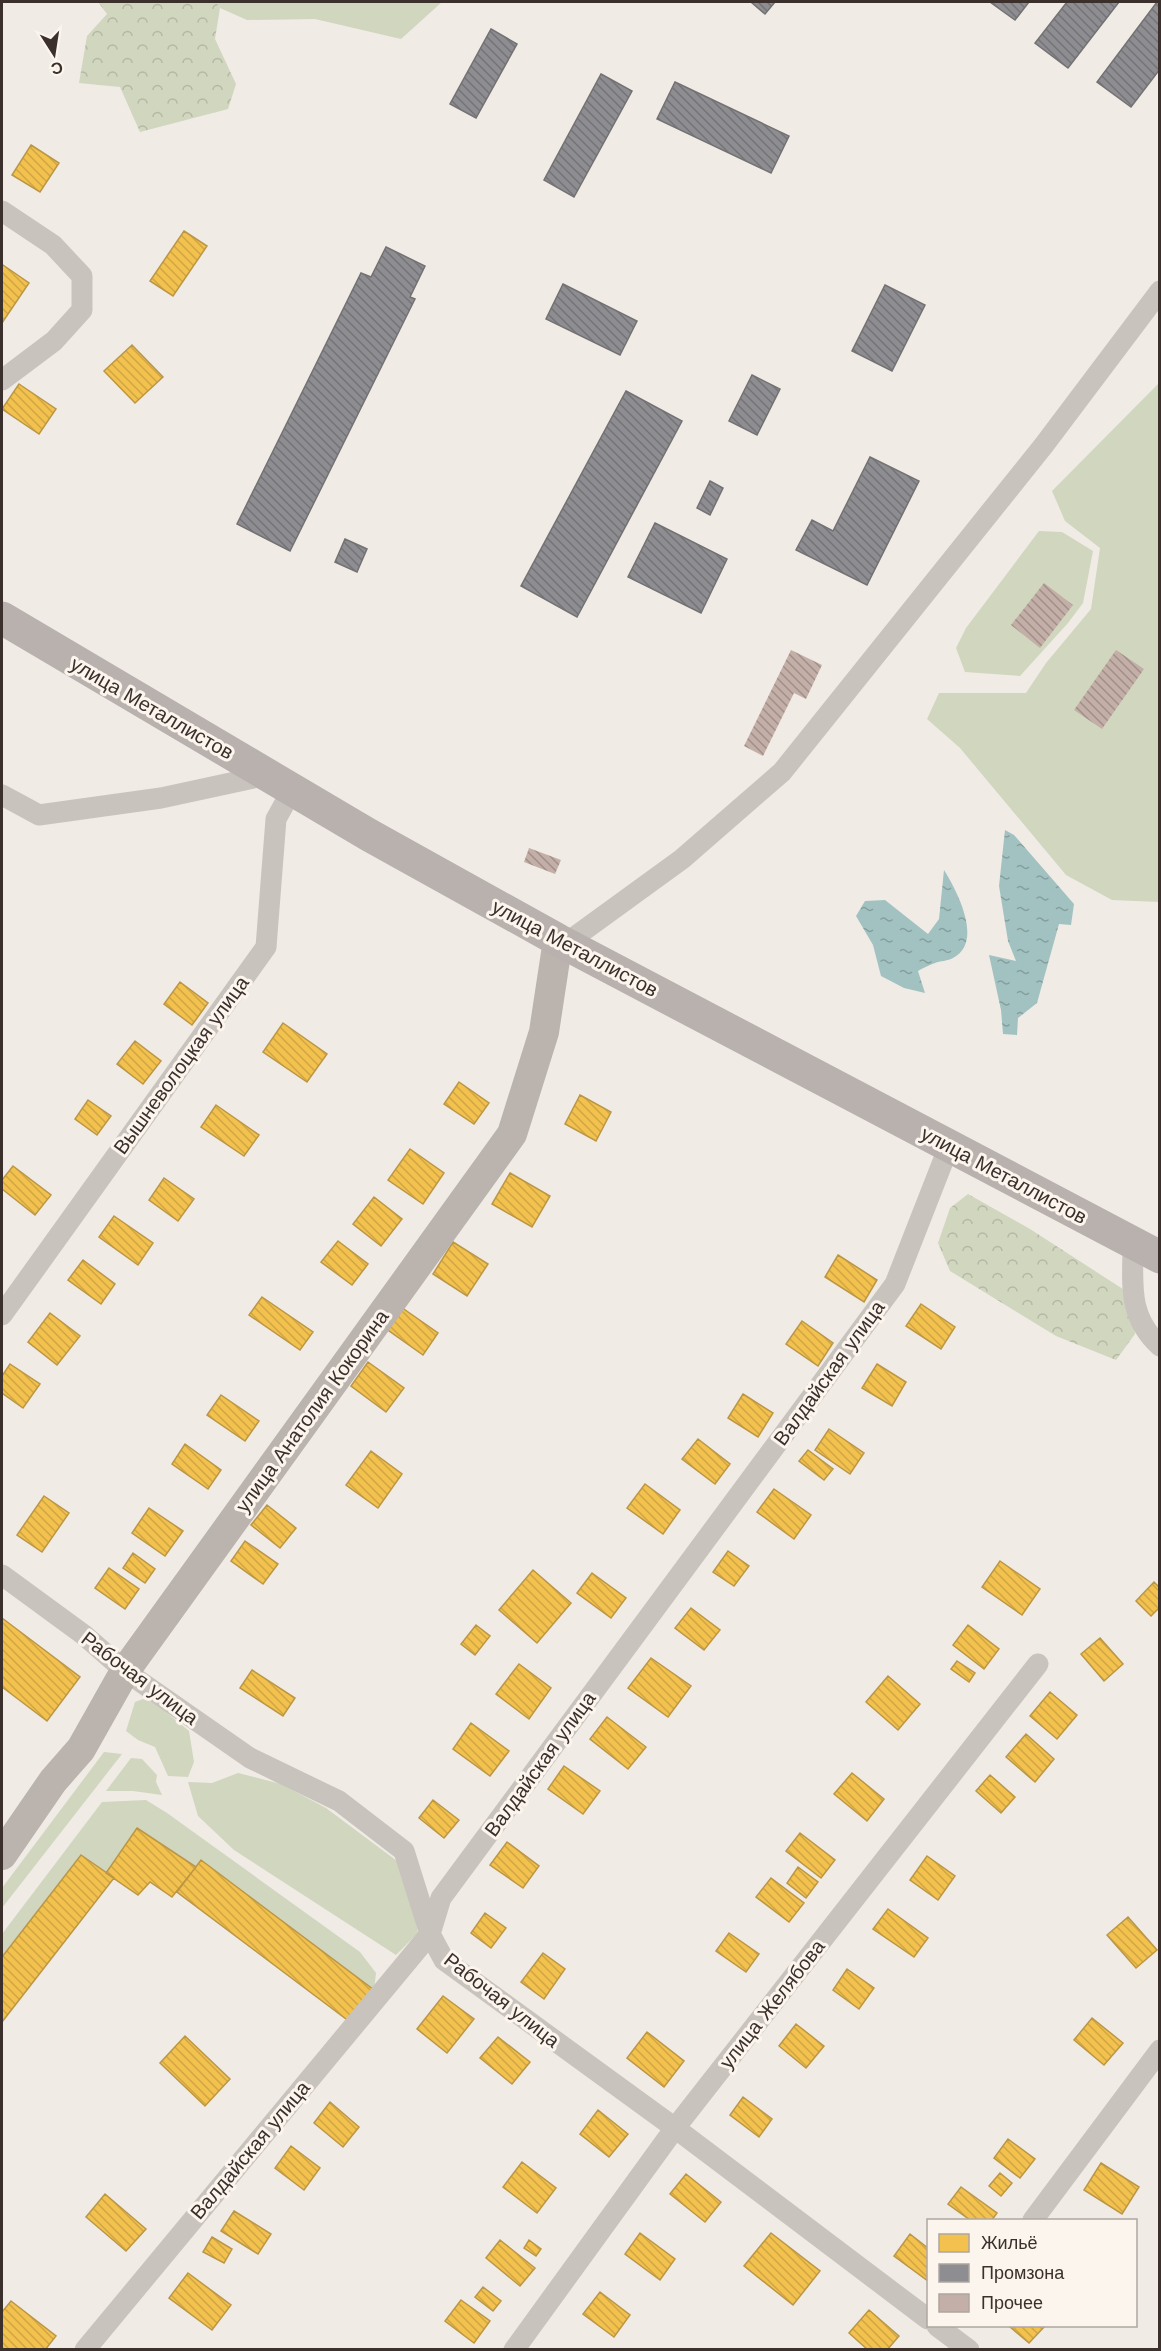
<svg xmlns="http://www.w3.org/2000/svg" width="1161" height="2351" font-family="'Work Sans',sans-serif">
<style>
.green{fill:#d1d6bf}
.forest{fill:url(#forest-crowns)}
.water{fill:url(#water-ripples)}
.homes{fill:url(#homes-back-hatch);stroke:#bb9644;stroke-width:1.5}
.industry{fill:url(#industry-back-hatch);stroke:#747173;stroke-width:1.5}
.building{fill:url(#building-back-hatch)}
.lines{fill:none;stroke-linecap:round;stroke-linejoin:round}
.street{stroke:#c9c3be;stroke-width:21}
.secondary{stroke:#bab3ae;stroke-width:30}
.primary{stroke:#b8b1ad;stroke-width:33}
.labels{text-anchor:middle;stroke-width:6;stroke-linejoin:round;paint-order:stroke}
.street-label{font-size:20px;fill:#3b302b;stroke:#fbf5ee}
</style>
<defs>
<pattern id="forest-crowns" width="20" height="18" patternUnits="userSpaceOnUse" patternTransform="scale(1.5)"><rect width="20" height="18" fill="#d1d6bf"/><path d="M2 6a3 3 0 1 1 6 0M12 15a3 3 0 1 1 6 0" fill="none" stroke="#b4b8a4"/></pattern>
<pattern id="water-ripples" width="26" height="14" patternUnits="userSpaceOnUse" patternTransform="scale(1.5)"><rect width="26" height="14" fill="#a1c2c1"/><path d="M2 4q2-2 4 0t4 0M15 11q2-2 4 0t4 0" fill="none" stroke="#849e9d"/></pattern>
<pattern id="homes-back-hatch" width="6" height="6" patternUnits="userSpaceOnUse" patternTransform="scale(1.5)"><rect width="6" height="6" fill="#f2c14e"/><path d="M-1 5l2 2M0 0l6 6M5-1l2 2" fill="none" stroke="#d0a644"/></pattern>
<pattern id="industry-back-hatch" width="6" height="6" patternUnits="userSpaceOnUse" patternTransform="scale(1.5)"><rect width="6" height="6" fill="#8d8d92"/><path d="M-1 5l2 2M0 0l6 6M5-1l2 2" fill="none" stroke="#747477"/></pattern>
<pattern id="building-back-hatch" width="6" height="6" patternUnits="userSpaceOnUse" patternTransform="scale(1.5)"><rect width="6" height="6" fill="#c3afa7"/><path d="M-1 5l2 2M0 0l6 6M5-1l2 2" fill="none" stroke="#a08f88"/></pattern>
</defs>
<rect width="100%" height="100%" fill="#f0ebe5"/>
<!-- green -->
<path class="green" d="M216,2h226l-41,37 -86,-20 -68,1 -27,-12z
M1159,383v519l-47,-2 -46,-25 -106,-127 -33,-29 12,-26h87l20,-30 45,-54 9,-61 -35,-27 -13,-30z
M1039,531l23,1 31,19 -10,52 -15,20 -48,53 -55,-4 -9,-24 10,-20z
M143,1699l12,4 34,28 5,31 -6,15 -20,-1 -13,-29 -17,-7 -12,-9 9,-29z
M104,1752l18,2 -120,154v-20z
M131,1758l11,1 15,16 -1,7 6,13 -29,-4h-27z
M238,1773l43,11 45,24 71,53 13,33 8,39 -22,22 -162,-105 -36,-34 -10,-34 24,1z
M146,1800l21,13 193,139 16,21 -2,17 -173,-130 -5,7 -58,-39 -32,45 -25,-18 -79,102v-23l100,-132z"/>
<!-- forest -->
<path class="forest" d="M98,2h118l4,6 -5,31 21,45 -8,25 -88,23 -20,-45 -41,-4 8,-47 20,-22z
M968,1194l62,35 99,64 6,41 -19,26 -60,-24 -106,-65 -12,-28 12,-35z"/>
<!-- water -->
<path class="water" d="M1005,830l9,5 60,69 -3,21 -12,-1 -22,79 -19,15 -1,17 -14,-1 -2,-24 -12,-55 27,6 -8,-20 -9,-55z
M944,870c13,21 40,72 9,88 -5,3 -13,3 -18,5 -6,2 -12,5 -17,8l7,22 -21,-5 -23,-12 -8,-31 -17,-29 9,-15 20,-1 43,34 11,-15z"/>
<!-- homes -->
<path class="homes" d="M31,145l28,18 -19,29 -28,-17z
M184,231l23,15 -34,50 -23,-15z
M3,265l26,18 -27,40v-56z
M132,345l31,32 -28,26 -31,-32z
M19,384l37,25 -17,25 -37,-25z
M180,982l28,21 -16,22 -28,-21z
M283,1023l44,31 -20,28 -44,-30z
M135,1041l26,20 -18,23 -26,-20z
M459,1082l30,21 -15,21 -30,-20z
M580,1095l31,17 -15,29 -31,-17z
M88,1100l23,16 -14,19 -22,-16z
M216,1105l43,30 -15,21 -43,-29z
M410,1149l34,24 -21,31 -35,-24z
M13,1166l38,29 -16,20 -33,-26v-9z
M510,1173l40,23 -18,31 -40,-23z
M164,1178l30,21 -16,22 -29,-21z
M374,1197l28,22 -21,27 -28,-22z
M114,1216l39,27 -15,22 -39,-28z
M338,1241l30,23 -16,21 -31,-23z
M453,1242l35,22 -21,32 -34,-22z
M838,1255l39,25 -13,22 -39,-25z
M83,1260l32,24 -14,20 -33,-24z
M262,1297l51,35 -13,18 -51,-35z
M921,1304l34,23 -14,22 -35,-23z
M401,1307l37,26 -15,22 -38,-27z
M50,1313l30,23 -23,29 -29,-23z
M802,1321l31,22 -15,23 -32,-22z
M368,1362l36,26 -18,24 -35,-26z
M10,1364l30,20 -17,24 -21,-15v-17z
M877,1364l29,18 -14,24 -30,-18z
M743,1394l30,19 -15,24 -30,-19z
M221,1395l38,26 -14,20 -38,-26z
M829,1429l35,24 -14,21 -35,-24z
M698,1439l32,25 -15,20 -33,-25z
M185,1444l36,26 -13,19 -36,-25z
M808,1450l25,19 -9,11 -25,-19z
M371,1451l31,23 -24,34 -32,-23z
M645,1484l35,26 -17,24 -36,-26z
M774,1489l37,26 -17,24 -37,-27z
M44,1496l25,17 -27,39 -25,-17z
M267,1505l29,23 -16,20 -29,-23z
M149,1508l34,23 -18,25 -33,-23z
M245,1541l33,23 -15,20 -32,-23z
M728,1551l21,15 -15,20 -21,-14z
M133,1553l22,16 -10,14 -22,-15z
M1000,1561l40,28 -18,26 -40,-28z
M109,1568l30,21 -14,20 -30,-21z
M533,1570l38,33 -34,40 -38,-33z
M592,1573l34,25 -15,20 -34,-25z
M1154,1582l6,6v19l-9,9 -15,-15z
M691,1608l29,22 -16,20 -29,-22z
M2,1618l78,59 -33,44 -45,-34z
M476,1625l14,11 -15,19 -14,-11z
M968,1625l31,24 -15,20 -31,-24z
M1100,1638l23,26 -19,17 -23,-27z
M651,1658l40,28 -23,31 -40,-29z
M957,1661l18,12 -6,9 -18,-13z
M519,1664l32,24 -22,31 -33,-25z
M252,1670l43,28 -12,18 -43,-28z
M888,1676l32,28 -22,26 -32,-28z
M1050,1692l27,23 -20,24 -27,-23z
M607,1717l39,30 -18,22 -38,-30z
M471,1723l38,28 -19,25 -37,-27z
M1026,1734l28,25 -19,23 -29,-25z
M564,1766l36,25 -17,23 -35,-25z
M852,1773l32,26 -17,22 -33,-27z
M990,1775l25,22 -14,16 -25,-22z
M433,1800l26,20 -15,18 -25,-20z
M137,1828l59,39 -24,30 -22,-15 -12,13 -32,-22z
M800,1833l35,27 -14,18 -35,-27z
M507,1842l32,24 -16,22 -33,-23z
M81,1855l33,23 -112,144v-65z
M927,1856l28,20 -17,24 -28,-20z
M201,1860l173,130 -24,32 -173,-130z
M798,1867l20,15 -12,16 -19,-15z
M771,1878l33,25 -15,19 -33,-25z
M888,1909l40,29 -14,19 -41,-28z
M485,1913l21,15 -15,20 -20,-15z
M1128,1917l29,33 -21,18 -29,-33z
M729,1933l30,21 -13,18 -30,-21z
M543,1953l22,16 -21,30 -23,-17z
M847,1969l27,19 -15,21 -26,-19z
M443,1996l31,23 -27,34 -30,-24z
M1092,2018l31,25 -19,22 -30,-25z
M796,2024l28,22 -18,22 -27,-22z
M647,2032l37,29 -20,26 -37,-29z
M185,2036l45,43 -25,27 -45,-43z
M498,2037l32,25 -18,22 -32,-26z
M743,2097l29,22 -13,18 -29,-22z
M330,2102l29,25 -16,20 -29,-24z
M598,2110l30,24 -19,23 -29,-23z
M1008,2139l27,20 -15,19 -26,-20z
M291,2146l29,22 -16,22 -29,-22z
M522,2162l34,26 -19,25 -34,-26z
M1101,2163l38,24 -17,27 -38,-24z
M1000,2173l12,10 -11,13 -12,-10z
M686,2174l35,28 -16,20 -35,-28z
M961,2187l36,26 -5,7h-22l-22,-16z
M105,2194l41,35 -20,22 -40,-34z
M234,2211l37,23 -13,20 -37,-23z
M640,2233l35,26 -15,21 -35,-26z
M771,2233l49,38 -27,34 -49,-39z
M910,2234l18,14v33l-34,-25z
M212,2237l20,12 -8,14 -21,-11z
M500,2240l35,28 -15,18 -34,-28z
M529,2240l12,9 -5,7 -12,-8z
M188,2273l43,32 -19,25 -43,-32z
M483,2287l18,14 -8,10 -18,-14z
M600,2292l30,23 -16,22 -31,-23z
M461,2300l29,21 -16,22 -29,-22z
M11,2301l45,35 -11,14h-41l-2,-3v-35z
M869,2310l30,26 -12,14h-19l-19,-17z
M1009,2326h36l-16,17z"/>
<!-- industry -->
<path class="industry" d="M751,2h24l-10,12z
M990,2h39l-14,18z
M1067,2h52l-51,66 -33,-25z
M1157,2h3v67l-29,38 -34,-25z
M491,29l26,15 -41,74 -26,-14z
M601,74l31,17 -58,106 -30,-17z
M675,82l114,54 -18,37 -114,-54z
M386,247l39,19 -15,31 5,2 -125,252 -53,-27 124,-251 10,4z
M563,284l74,37 -17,34 -74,-36z
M885,285l40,20 -33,66 -40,-20z
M752,375l28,14 -23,46 -28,-14z
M626,391l56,30 -105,196 -56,-31z
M870,457l49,24 -52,104 -71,-35 16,-30 21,11z
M710,481l13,7 -13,27 -13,-7z
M655,523l72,36 -26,54 -73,-36z
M345,539l22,10 -10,23 -22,-10z"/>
<!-- building -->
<path class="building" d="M1044,583l29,22 -33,43 -29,-23z
M791,650l31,15 -16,34 -12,-6 -31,63 -19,-10z
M1116,650l28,19 -42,60 -28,-19z
M529,848l32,12 -6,14 -31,-12z"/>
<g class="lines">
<!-- street -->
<path class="street" d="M2,211l51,34 29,31v34l-28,31 -52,39
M2,795l37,20 122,-17 106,-23
M565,944l117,-85 100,-87 262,-327 116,-154
M1133,1243c0,40 -6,73 27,103
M2,1315l264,-368 10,-128 16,-29
M2,1575l82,60 41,36 125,87 89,43 65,50 26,83 14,26 231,168 253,191
M1033,2220l127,-170
M937,2326l32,24
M85,2350l345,-416 11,-36 454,-614 54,-138
M514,2350l161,-222 363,-464"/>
<!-- secondary -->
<path class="secondary" d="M2,1855l51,-74 28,-32 44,-78 387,-537 32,-102 14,-92"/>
<!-- primary -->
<path class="primary" d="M2,618l367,217 189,105 602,317"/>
</g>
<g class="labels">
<!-- street labels -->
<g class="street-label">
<text transform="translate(152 708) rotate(30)" y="7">улица Металлистов</text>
<text transform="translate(575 948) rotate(28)" y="7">улица Металлистов</text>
<text transform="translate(181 1065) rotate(-54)" y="7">Вышневолоцкая улица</text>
<text transform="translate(1004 1175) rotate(28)" y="7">улица Металлистов</text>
<text transform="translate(829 1373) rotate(-54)" y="7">Валдайская улица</text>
<text transform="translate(312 1411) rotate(-54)" y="7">улица Анатолия Кокорина</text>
<text transform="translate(140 1678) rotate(37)" y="7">Рабочая улица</text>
<text transform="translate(540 1764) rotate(-54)" y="7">Валдайская улица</text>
<text transform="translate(502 2000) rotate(38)" y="7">Рабочая улица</text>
<text transform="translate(772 2004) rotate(-52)" y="7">улица Желябова</text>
<text transform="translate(250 2150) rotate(-50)" y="7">Валдайская улица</text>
</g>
</g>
<!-- border -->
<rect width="1161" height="2351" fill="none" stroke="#3b302b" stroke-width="6"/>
<!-- legend -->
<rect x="927" y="2219" width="210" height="108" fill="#fbf5ee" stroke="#aea6a0" stroke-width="1.5"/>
<rect x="939" y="2234" width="30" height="18" fill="#f2c14e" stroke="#aea6a0" stroke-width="1.5"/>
<text x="981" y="2249" font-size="18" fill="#3b302b">Жильё</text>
<rect x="939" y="2264" width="30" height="18" fill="#8d8d92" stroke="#aea6a0" stroke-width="1.5"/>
<text x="981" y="2279" font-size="18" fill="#3b302b">Промзона</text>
<rect x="939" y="2294" width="30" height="18" fill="#c3afa7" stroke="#aea6a0" stroke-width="1.5"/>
<text x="981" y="2309" font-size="18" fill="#3b302b">Прочее</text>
<!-- north arrow -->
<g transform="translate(54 54) rotate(168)" stroke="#fbf5ee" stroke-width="4.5" paint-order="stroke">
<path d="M0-4.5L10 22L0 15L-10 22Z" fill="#3b302b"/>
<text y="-9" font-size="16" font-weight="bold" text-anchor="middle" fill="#3b302b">С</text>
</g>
</svg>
